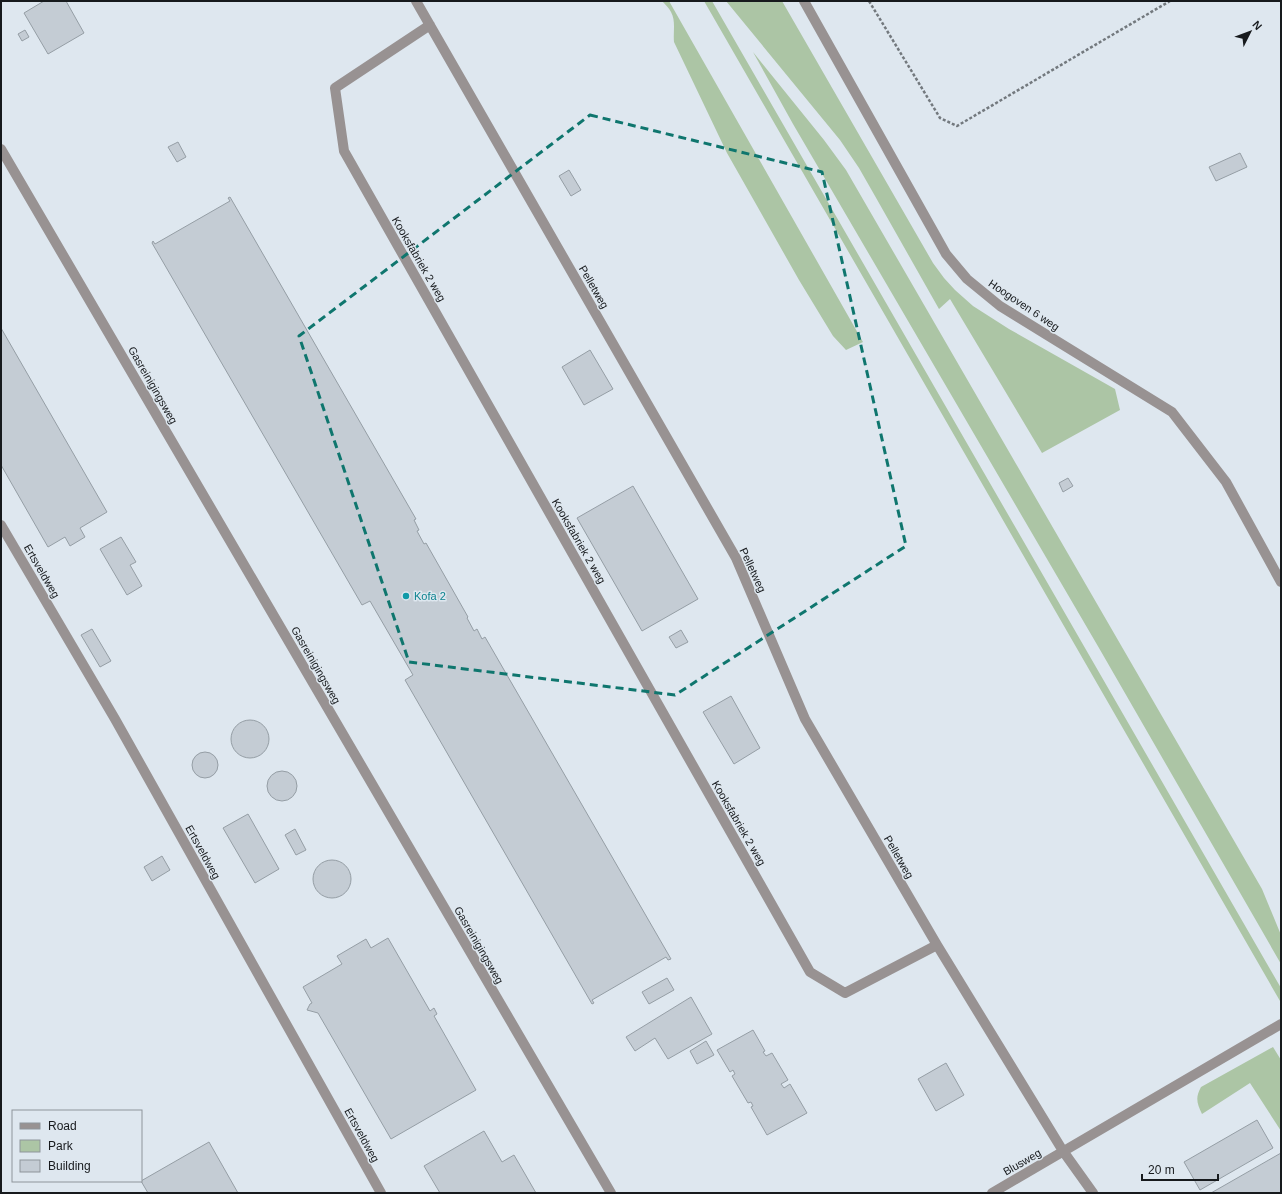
<svg xmlns="http://www.w3.org/2000/svg" width="1282" height="1194" font-family="Helvetica,sans-serif">
<style>
.green{fill:#acc5a5}
.building{fill:#c4ccd4;stroke:#959ea5}
.lines{fill:none;stroke-linecap:round;stroke-linejoin:round}
.path{stroke:#73797e;stroke-width:2.5;stroke-dasharray:3 2;stroke-linecap:butt}
.minor{stroke:#989292;stroke-width:10}
.marked{fill:none;stroke:#0f766e;stroke-width:3;stroke-dasharray:8 5;stroke-linejoin:round}
.culture-dot{fill:#0f9aa8;stroke:#dee7ef;stroke-width:1.5}
.labels{text-anchor:middle;stroke-width:3;stroke-linejoin:round;paint-order:stroke}
.street-label{font-size:11px;fill:#171a1d;stroke:#dee7ef}
.culture-label{font-size:11px;fill:#0d838f;stroke:#dee7ef;text-anchor:start}
</style>
<rect width="100%" height="100%" fill="#dee7ef"/>
<!-- green -->
<path class="green" d="M662,1h7l194,341 -17,8 -13,-14 -34,-56 -72,-127 -53,-111c-1,-10 2,-21 -3,-30 -2,-4 -6,-8 -9,-11z
M704,1h8l569,987 -1,13z
M726,1h56l151,262 11,15 11,12 18,16 36,23 106,60 5,21 -78,43 -92,-154 -11,10 -64,-113 -16,-28 -19,-28z
M753,52l71,88 22,30 416,719 19,46v29l-182,-316 -306,-524z
M1273,1047l8,13v71l-31,-48 -48,31c-5,-11 -7,-16 -1,-27z"/>
<!-- building -->
<path class="building" d="M44,1h22l18,32 -36,21 -24,-41z
M25,30l4,7 -7,4 -4,-7z
M178,142l8,15 -9,5 -9,-15z
M1240,153l7,14 -31,14 -7,-14z
M569,170l12,20 -10,6 -12,-20z
M230,197l186,322 -2,1 5,10 -2,1 7,13 2,-1 42,74 -1,1 7,13 3,-2 5,10 3,-2 186,322 -3,1 -2,-3 -74,43 2,3 -2,1 -187,-324 8,-5 -43,-74 -8,4 -210,-362 1,-2 2,3 75,-43 -2,-3z
M1,328l106,184 -27,16 5,9 -15,9 -5,-9 -17,10 -47,-82z
M590,350l23,39 -29,16 -22,-38z
M1068,478l5,8 -10,6 -4,-9z
M633,486l65,113 -56,32 -65,-113z
M121,537l15,25 -6,3 12,21 -15,9 -27,-46z
M92,629l19,32 -11,6 -19,-32z
M681,630l7,12 -12,6 -7,-11z
M731,696l29,52 -26,16 -31,-52z
M231 739a19 19 0 1 1 38 0a19 19 0 1 1-38 0Z
M192 765a13 13 0 1 1 26 0a13 13 0 1 1-26 0Z
M267 786a15 15 0 1 1 30 0a15 15 0 1 1-30 0Z
M248,814l31,55 -24,14 -32,-55z
M295,829l11,21 -10,5 -11,-20z
M162,856l8,14 -18,11 -8,-14z
M313 879a19 19 0 1 1 38 0a19 19 0 1 1-38 0Z
M388,938l42,73 4,-3 3,6 -3,2 42,74 -85,49 -73,-126 -11,-3 3,-6 2,-1 -9,-16 39,-23 -5,-8 29,-17 5,9z
M667,978l7,12 -25,14 -7,-12z
M691,997l21,37 -44,25 -13,-21 -20,13 -9,-14z
M753,1030l12,21 -2,1 3,4 6,-3 16,27 -7,4 3,4 6,-4 17,29 -40,22 -16,-28 2,-1 -2,-4 -3,1 -16,-27 3,-2 -2,-4 -3,2 -13,-22z
M706,1041l8,14 -17,9 -7,-13z
M946,1063l18,32 -28,16 -18,-32z
M1257,1120l16,28 -73,42 -16,-28z
M484,1131l18,31 12,-7 22,38h-96l-16,-27z
M209,1142l29,51h-90l-7,-12z
M1281,1153v40h-70z"/>
<g class="lines">
<!-- path -->
<path class="path" d="M869,1l71,117 17,8 213,-125"/>
<!-- minor -->
<path class="minor" d="M416,1l320,557 69,161 132,226 126,206 30,42
M804,1l142,253 21,25 33,27 172,106 54,70 55,100
M430,25l-95,63 9,63 466,821 35,21 92,-48
M1,149l610,1044
M1,525l114,194 266,474
M992,1193l289,-169"/>
</g>
<!-- marked area -->
<path class="marked" d="M590,115l232,57 84,374 -231,149 -266,-33 -110,-326z"/>
<!-- markers -->
<circle class="culture-dot" cx="406" cy="596" r="4"/>
<g class="labels">
<!-- street labels -->
<g class="street-label">
<text transform="translate(419 259) rotate(60)" y="4">Kooksfabriek 2 weg</text>
<text transform="translate(594 287) rotate(60)" y="4">Pelletweg</text>
<text transform="translate(1024 305) rotate(34)" y="4">Hoogoven 6 weg</text>
<text transform="translate(153 385) rotate(60)" y="4">Gasreinigingsweg</text>
<text transform="translate(579 541) rotate(60)" y="4">Kooksfabriek 2 weg</text>
<text transform="translate(753 570) rotate(65)" y="4">Pelletweg</text>
<text transform="translate(42 571) rotate(60)" y="4">Ertsveldweg</text>
<text transform="translate(316 665) rotate(60)" y="4">Gasreinigingsweg</text>
<text transform="translate(739 823) rotate(60)" y="4">Kooksfabriek 2 weg</text>
<text transform="translate(203 852) rotate(61)" y="4">Ertsveldweg</text>
<text transform="translate(899 857) rotate(60)" y="4">Pelletweg</text>
<text transform="translate(479 945) rotate(60)" y="4">Gasreinigingsweg</text>
<text transform="translate(362 1135) rotate(61)" y="4">Ertsveldweg</text>
<text transform="translate(1022 1162) rotate(-30)" y="4">Blusweg</text>
</g>
<!-- culture labels -->
<g class="culture-label">
<text x="414" y="600">Kofa 2</text>
</g>
</g>
<!-- border -->
<rect width="1282" height="1194" fill="none" stroke="#171a1d" stroke-width="4"/>
<!-- legend -->
<rect x="12" y="1110" width="130" height="72" fill="#dee7ef" stroke="#8e959b"/>
<rect x="20" y="1123" width="20" height="6" fill="#989292" stroke="#8e959b"/>
<text x="48" y="1130" font-size="12" fill="#171a1d">Road</text>
<rect x="20" y="1140" width="20" height="12" fill="#acc5a5" stroke="#8e959b"/>
<text x="48" y="1150" font-size="12" fill="#171a1d">Park</text>
<rect x="20" y="1160" width="20" height="12" fill="#c4ccd4" stroke="#8e959b"/>
<text x="48" y="1170" font-size="12" fill="#171a1d">Building</text>
<!-- north arrow -->
<g transform="translate(1250 32) rotate(48)" stroke="#dee7ef" stroke-width="3" paint-order="stroke">
<path d="M0-3L7 15L0 10L-7 15Z" fill="#171a1d"/>
<text y="-6" font-size="11" font-weight="bold" text-anchor="middle" fill="#171a1d">N</text>
</g>
<!-- scale -->
<path d="M1142 1174v6h76v-6" fill="none" stroke="#171a1d" stroke-width="2"/>
<text x="1148" y="1174" font-size="12" fill="#171a1d" stroke="#dee7ef" stroke-width="3" paint-order="stroke">20 m</text>
</svg>
